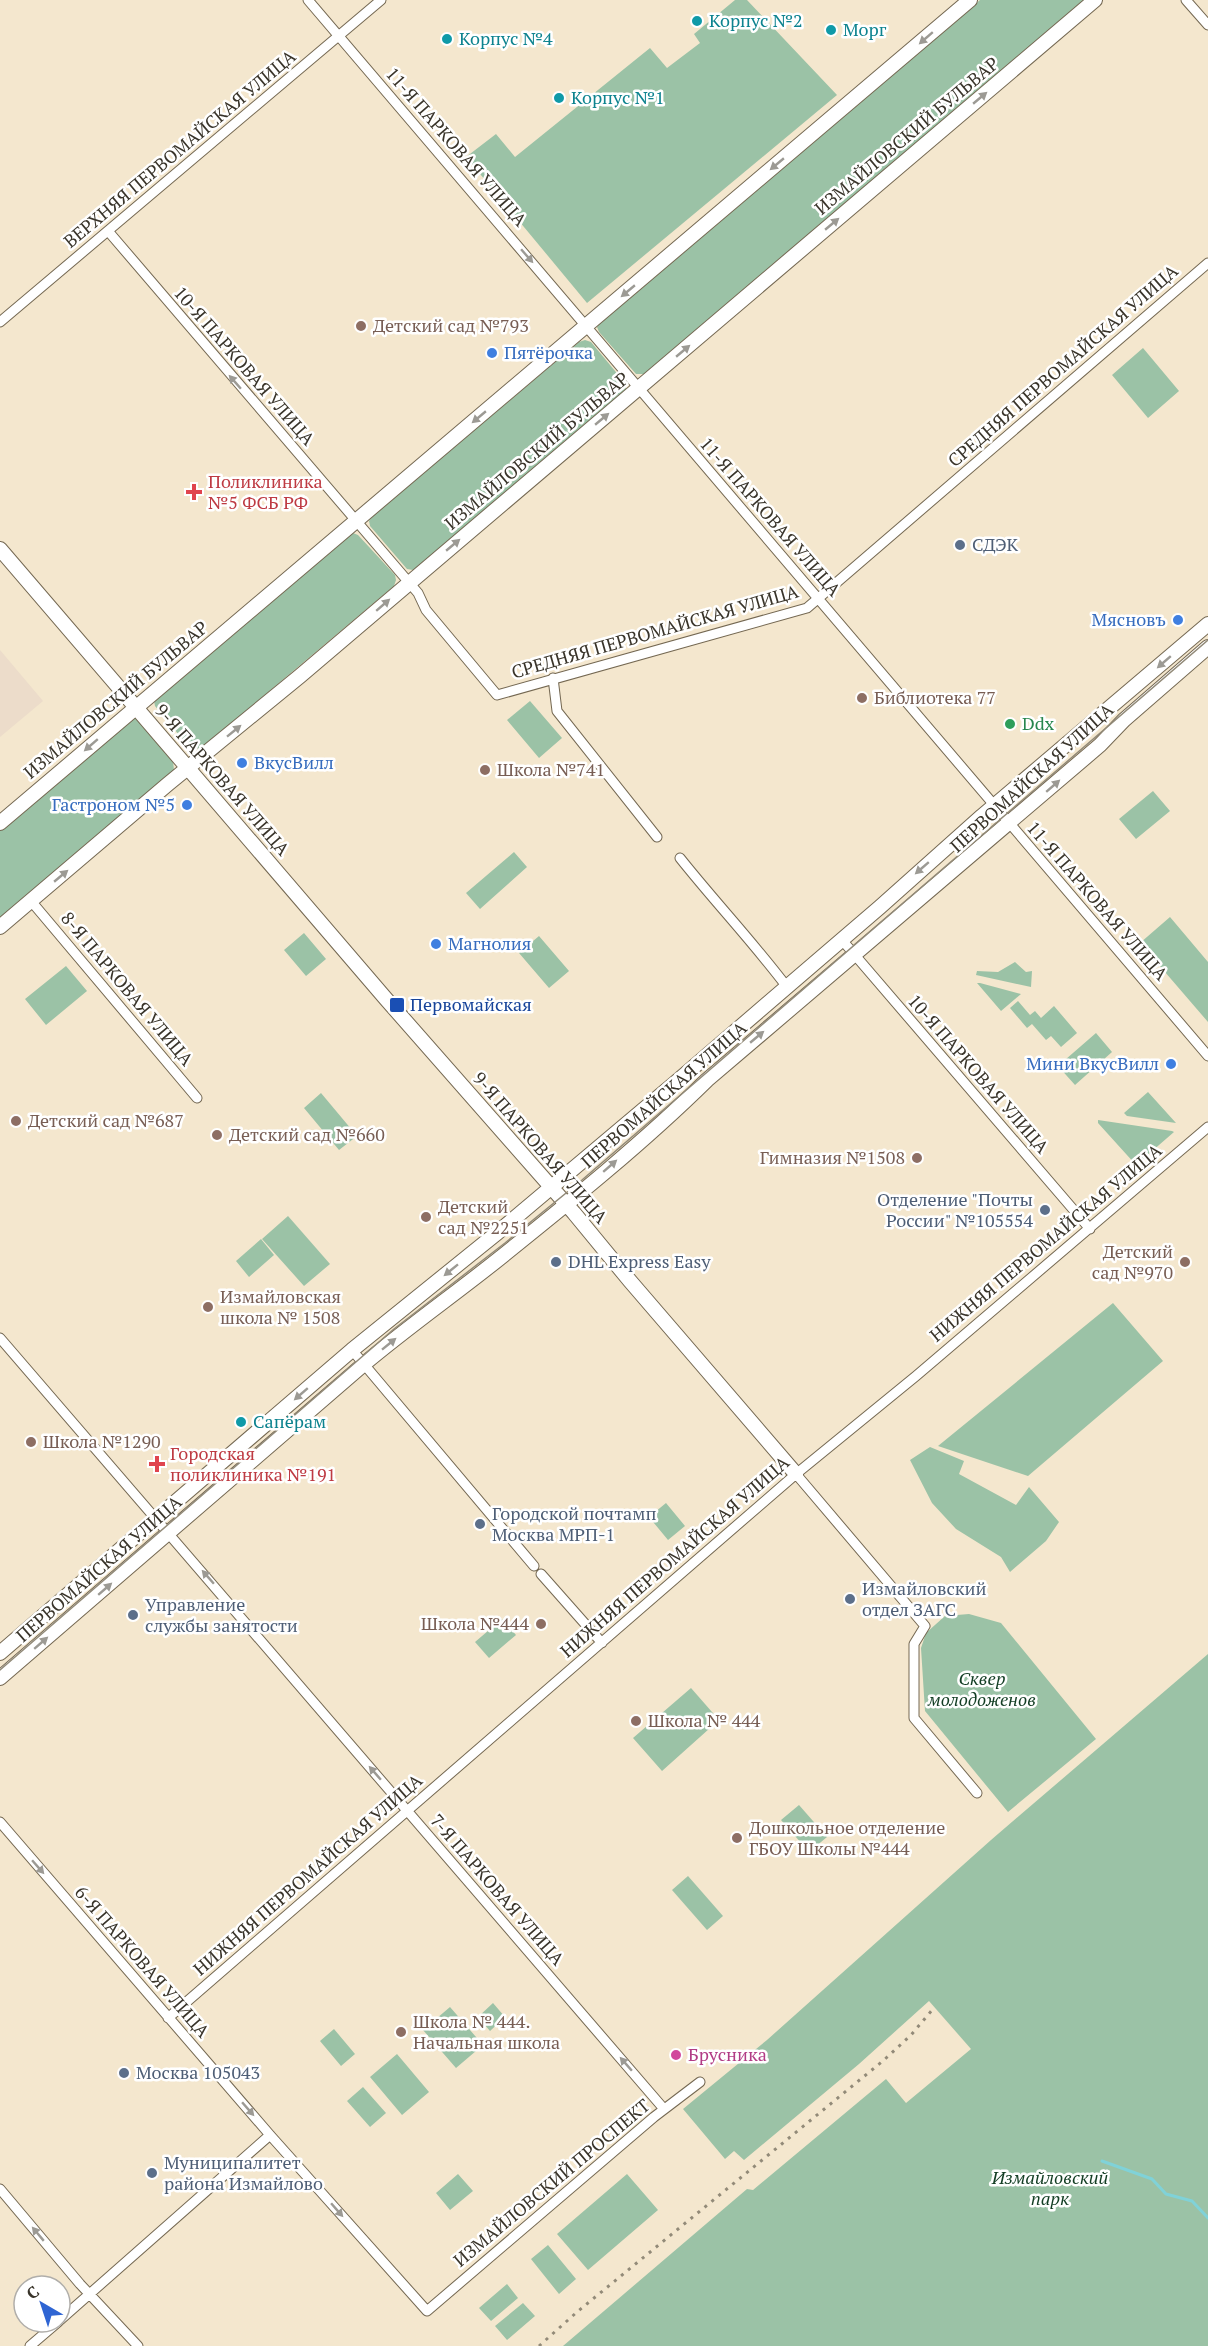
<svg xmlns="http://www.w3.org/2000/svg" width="1208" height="2346" font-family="'PT Serif',serif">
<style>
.industrial{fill:#ecdcca}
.green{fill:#9bc2a6}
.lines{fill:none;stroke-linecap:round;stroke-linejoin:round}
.stream{stroke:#80d2d8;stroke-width:3}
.street-casing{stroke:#746852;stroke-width:11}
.secondary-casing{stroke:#746852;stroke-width:16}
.street{stroke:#fff;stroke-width:9}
.secondary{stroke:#fff;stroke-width:14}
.tram{stroke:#928a78;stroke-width:1.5}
.rail{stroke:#928a78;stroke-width:3;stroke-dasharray:3 6;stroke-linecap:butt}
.oneway{fill:#9c9a94}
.culture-dot{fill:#0f9aa8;stroke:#fff;stroke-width:2}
.education-dot{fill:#8d6e63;stroke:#fff;stroke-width:2}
.shop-dot{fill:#3f7fe0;stroke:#fff;stroke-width:2}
.health-dot{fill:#e0444e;stroke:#fff;stroke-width:2}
.service-dot{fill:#5c6f8a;stroke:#fff;stroke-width:2}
.leisure-dot{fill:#2e9e5b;stroke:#fff;stroke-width:2}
.transit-dot{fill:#1a4fb4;stroke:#fff;stroke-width:2}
.hotel-dot{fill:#d1479c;stroke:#fff;stroke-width:2}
.labels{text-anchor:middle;stroke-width:5;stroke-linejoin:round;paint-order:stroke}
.culture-label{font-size:18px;fill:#0d838f;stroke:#fff;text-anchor:start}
.street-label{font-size:18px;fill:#39342a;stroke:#fff}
.education-label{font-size:18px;fill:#785e54;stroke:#fff;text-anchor:start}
.shop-label{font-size:18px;fill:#366cbe;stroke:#fff;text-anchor:start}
.health-label{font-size:18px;fill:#be3a42;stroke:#fff;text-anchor:start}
.service-label{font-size:18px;fill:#4e5e75;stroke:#fff;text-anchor:start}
.leisure-label{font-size:18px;fill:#27864d;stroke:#fff;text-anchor:start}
.transit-label{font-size:18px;fill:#164399;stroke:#fff;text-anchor:start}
.park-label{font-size:18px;font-style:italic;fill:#123d23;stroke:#fff}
.hotel-label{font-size:18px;fill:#b23c85;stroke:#fff;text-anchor:start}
</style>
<rect width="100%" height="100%" fill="#f4e7ce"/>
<!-- industrial -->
<path class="industrial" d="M0,650l43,51 -43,36z"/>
<!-- green -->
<path class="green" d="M735,0h12l90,95 -250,208 -121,-146 30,-23 19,23 135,-109 17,20 33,-25 -6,-9z
M980,0h106l-440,374h-10l-37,-42 -2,-5 3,-6z
M585,340l6,2 34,41 1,6 -4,6 -205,173 -4,2 -6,-1 -37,-43 -1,-5 4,-6 206,-173z
M1143,348l36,43 -31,27 -36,-43z
M353,533l5,2 37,40 1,5 -2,6 -190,160 -10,4 -5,-3 -34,-41 -1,-5 193,-166z
M530,701l32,37 -23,20 -32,-38z
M134,718l5,2 34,41 1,9 -174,149v-91z
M1153,791l17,20 -34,28 -17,-20z
M514,852l13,15 -47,42 -14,-16z
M1170,917l38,45v60l-68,-79z
M304,933l22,26 -20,17 -22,-26z
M539,936l30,35 -20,17 -30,-35z
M1015,962l11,10 6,-1 -1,16 -55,-12 1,-4 21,1z
M66,966l21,25 -41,34 -21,-26z
M977,983h3l41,11 -20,17z
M1018,1001l12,14 5,-4 6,7 13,-12 23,27 -16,14 -10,-11 -5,4 -14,-16 -5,4 -17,-20z
M1096,1033l16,19 -37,33 -17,-19z
M1148,1092l28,31 -49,-7 -3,-3z
M321,1093l36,43 -18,14 -35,-42z
M1098,1120l74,11 2,1 -38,33 -38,-42z
M288,1216l42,48 -26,22 -42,-47z
M261,1239l13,16 -25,22 -13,-16z
M1113,1303l50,58 -135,115 -90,-30z
M930,1447l34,14 -5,13 57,31 13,-18 30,35 -13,19 -36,31 -9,-15 -45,-28 -24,-26 -22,-43z
M666,1503l19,23 -17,14 -19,-23z
M969,1614l32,9 95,116 -88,73 -83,-101 -4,-63 5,-15 19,-17z
M502,1619l14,16 -27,23 -14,-16z
M1208,1654v692h-645l184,-157 6,1 133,-111 20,24 65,-54 -42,-48 -70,63 -115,96 -10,-9 -9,8 -42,-50 84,-69 224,-200z
M691,1688l28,32 -57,51 -29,-33z
M799,1805l28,32 -18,15 -28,-32z
M688,1876l35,40 -16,14 -35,-40z
M493,2003l12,14 -15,14 -12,-14z
M450,2007l33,38 -27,23 -33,-38z
M334,2029l21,25 -14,12 -21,-25z
M397,2054l32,38 -27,23 -32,-38z
M363,2087l23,26 -16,14 -23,-26z
M458,2174l15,17 -23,19 -14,-17z
M627,2174l31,36 -70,60 -31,-36z
M548,2245l28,34 -17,15 -28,-35z
M507,2284l11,14 -27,23 -12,-13z
M523,2303l12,13 -28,24 -12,-14z"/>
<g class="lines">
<!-- stream -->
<path class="stream" d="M1102,2161l50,18 14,15 26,7 16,17"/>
<defs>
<path id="street" d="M308,0l900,1056
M1186,0l22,25
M108,231l310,362 8,17 71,85 310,-87 401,-345
M0,322l381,-322
M553,678l4,33 100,126
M680,858c35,44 73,84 107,129
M31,901l166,197
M842,940l248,289
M0,1338l664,771
M352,1350l182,216
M796,1474l129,152 -11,18v74l63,75
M541,1574l61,69
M0,1822l270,313 157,176 227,-194 46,-35
M168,2018l628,-544 120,-98 292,-249
M0,2189l80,95 58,62
M60,2320l210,-185
M30,2346l28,-24"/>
<path id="secondary" d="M0,549l386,450 188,214 56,68 166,193
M0,823l970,-823
M0,927l168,-143 132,-108 795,-676
M0,1653l352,-303 145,-117 178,-150 205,-176 102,-91 226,-192
M0,1678l364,-314c44,-37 91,-70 136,-106 71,-57 143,-115 207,-178l393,-335 24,-25 84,-73"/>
</defs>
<!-- street casing -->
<use href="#street" class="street-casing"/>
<!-- secondary casing -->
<use href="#secondary" class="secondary-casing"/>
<!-- street -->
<use href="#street" class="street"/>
<!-- secondary -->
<use href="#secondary" class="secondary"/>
<!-- tram -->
<path class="tram" d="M0,1670l394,-341 111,-86 77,-63 626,-540"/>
<!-- rail -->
<path class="rail" d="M539,2346l38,-34 307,-252 27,-25 22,-26"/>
</g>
<!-- one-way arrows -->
<defs><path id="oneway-solid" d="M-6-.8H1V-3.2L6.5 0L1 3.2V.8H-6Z" transform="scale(1.5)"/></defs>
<g class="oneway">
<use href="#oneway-solid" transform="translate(926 38) rotate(139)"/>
<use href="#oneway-solid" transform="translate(980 98) rotate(-40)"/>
<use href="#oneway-solid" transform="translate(777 164) rotate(140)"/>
<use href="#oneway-solid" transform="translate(832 224) rotate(-40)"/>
<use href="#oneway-solid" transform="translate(527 256) rotate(49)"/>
<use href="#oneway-solid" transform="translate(628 291) rotate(140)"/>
<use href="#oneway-solid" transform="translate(683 351) rotate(-40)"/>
<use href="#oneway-solid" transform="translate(235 382) rotate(-131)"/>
<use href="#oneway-solid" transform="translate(479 417) rotate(140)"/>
<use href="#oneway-solid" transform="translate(602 419) rotate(-40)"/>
<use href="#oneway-solid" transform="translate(453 545) rotate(-40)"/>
<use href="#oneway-solid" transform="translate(383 605) rotate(-41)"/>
<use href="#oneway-solid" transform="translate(1164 662) rotate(139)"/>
<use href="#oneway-solid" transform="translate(234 731) rotate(-39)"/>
<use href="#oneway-solid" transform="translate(91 745) rotate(139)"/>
<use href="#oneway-solid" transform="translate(1053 786) rotate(-41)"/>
<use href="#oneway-solid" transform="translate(922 868) rotate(139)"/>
<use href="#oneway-solid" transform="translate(61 876) rotate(-40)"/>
<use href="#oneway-solid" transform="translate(757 1037) rotate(-40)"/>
<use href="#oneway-solid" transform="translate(610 1166) rotate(-41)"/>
<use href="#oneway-solid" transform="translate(451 1270) rotate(141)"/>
<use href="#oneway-solid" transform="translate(389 1344) rotate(-39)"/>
<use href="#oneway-solid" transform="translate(301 1394) rotate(139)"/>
<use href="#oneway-solid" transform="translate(208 1577) rotate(-131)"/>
<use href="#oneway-solid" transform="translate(105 1589) rotate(-41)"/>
<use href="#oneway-solid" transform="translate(41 1643) rotate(-41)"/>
<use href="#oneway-solid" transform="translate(375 1773) rotate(-131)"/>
<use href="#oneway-solid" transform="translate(38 1867) rotate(49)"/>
<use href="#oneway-solid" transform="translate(626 2064) rotate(-131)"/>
<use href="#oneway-solid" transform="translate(248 2109) rotate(49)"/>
<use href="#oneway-solid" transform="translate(337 2210) rotate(49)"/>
<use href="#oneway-solid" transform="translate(38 2234) rotate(-130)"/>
</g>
<!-- markers -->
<g class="culture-dot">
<circle cx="697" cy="21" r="6"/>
<circle cx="831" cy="30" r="6"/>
<circle cx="447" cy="39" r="6"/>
<circle cx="559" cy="98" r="6"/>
<circle cx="241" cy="1422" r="6"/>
</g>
<g class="education-dot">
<circle cx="361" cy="326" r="6"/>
<circle cx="862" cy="698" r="6"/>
<circle cx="485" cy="770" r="6"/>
<circle cx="16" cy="1121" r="6"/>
<circle cx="217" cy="1135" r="6"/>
<circle cx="917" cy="1158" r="6"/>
<circle cx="426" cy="1217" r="6"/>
<circle cx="1185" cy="1262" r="6"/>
<circle cx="208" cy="1307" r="6"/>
<circle cx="31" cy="1442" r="6"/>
<circle cx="541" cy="1624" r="6"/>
<circle cx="636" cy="1721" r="6"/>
<circle cx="737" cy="1838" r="6"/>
<circle cx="401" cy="2032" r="6"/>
</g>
<g class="shop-dot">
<circle cx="492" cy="353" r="6"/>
<circle cx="1178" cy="620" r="6"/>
<circle cx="242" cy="763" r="6"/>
<circle cx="187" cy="805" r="6"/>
<circle cx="436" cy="944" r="6"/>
<circle cx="1171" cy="1064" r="6"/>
</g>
<g class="health-dot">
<path d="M191 483h6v6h6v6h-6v6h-6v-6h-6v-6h6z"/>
<path d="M154 1455h6v6h6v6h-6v6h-6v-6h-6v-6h6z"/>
</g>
<g class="service-dot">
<circle cx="960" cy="545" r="6"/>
<circle cx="1045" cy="1210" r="6"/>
<circle cx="556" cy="1262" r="6"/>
<circle cx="480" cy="1524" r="6"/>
<circle cx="850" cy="1599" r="6"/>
<circle cx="133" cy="1615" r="6"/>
<circle cx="124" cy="2073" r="6"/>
<circle cx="152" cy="2173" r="6"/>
</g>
<circle class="leisure-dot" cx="1010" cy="724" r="6"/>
<rect class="transit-dot" x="389" y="997" width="16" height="16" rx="3"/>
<circle class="hotel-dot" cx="676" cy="2055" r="6"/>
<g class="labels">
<!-- culture labels -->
<g class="culture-label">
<text x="709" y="27">Корпус №2</text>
<text x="843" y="36">Морг</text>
<text x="459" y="45">Корпус №4</text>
<text x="571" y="104">Корпус №1</text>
<text x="253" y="1428">Сапёрам</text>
</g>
<!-- street labels -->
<g class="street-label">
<text transform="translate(907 136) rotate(-40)" y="6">ИЗМАЙЛОВСКИЙ БУЛЬВАР</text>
<text transform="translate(456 147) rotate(49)" y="6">11-Я ПАРКОВАЯ УЛИЦА</text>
<text transform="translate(180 149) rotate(-40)" y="6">ВЕРХНЯЯ ПЕРВОМАЙСКАЯ УЛИЦА</text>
<text transform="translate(244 366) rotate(49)" y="6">10-Я ПАРКОВАЯ УЛИЦА</text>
<text transform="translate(1063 366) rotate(-41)" y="6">СРЕДНЯЯ ПЕРВОМАЙСКАЯ УЛИЦА</text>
<text transform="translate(537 451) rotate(-40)" y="6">ИЗМАЙЛОВСКИЙ БУЛЬВАР</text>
<text transform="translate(770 517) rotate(49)" y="6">11-Я ПАРКОВАЯ УЛИЦА</text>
<text transform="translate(655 632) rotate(-16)" y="6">СРЕДНЯЯ ПЕРВОМАЙСКАЯ УЛИЦА</text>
<text transform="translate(116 700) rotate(-40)" y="6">ИЗМАЙЛОВСКИЙ БУЛЬВАР</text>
<text transform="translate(1032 778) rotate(-42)" y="6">ПЕРВОМАЙСКАЯ УЛИЦА</text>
<text transform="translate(222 780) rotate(49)" y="6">9-Я ПАРКОВАЯ УЛИЦА</text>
<text transform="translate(1097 901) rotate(49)" y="6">11-Я ПАРКОВАЯ УЛИЦА</text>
<text transform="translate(127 989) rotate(50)" y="6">8-Я ПАРКОВАЯ УЛИЦА</text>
<text transform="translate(978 1074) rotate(49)" y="6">10-Я ПАРКОВАЯ УЛИЦА</text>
<text transform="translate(664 1095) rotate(-41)" y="6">ПЕРВОМАЙСКАЯ УЛИЦА</text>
<text transform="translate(540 1148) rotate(49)" y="6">9-Я ПАРКОВАЯ УЛИЦА</text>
<text transform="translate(1046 1243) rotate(-40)" y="6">НИЖНЯЯ ПЕРВОМАЙСКАЯ УЛИЦА</text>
<text transform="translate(675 1557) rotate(-41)" y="6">НИЖНЯЯ ПЕРВОМАЙСКАЯ УЛИЦА</text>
<text transform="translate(99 1569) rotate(-41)" y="6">ПЕРВОМАЙСКАЯ УЛИЦА</text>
<text transform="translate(308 1875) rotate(-41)" y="6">НИЖНЯЯ ПЕРВОМАЙСКАЯ УЛИЦА</text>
<text transform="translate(497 1890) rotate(49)" y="6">7-Я ПАРКОВАЯ УЛИЦА</text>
<text transform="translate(142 1962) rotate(49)" y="6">6-Я ПАРКОВАЯ УЛИЦА</text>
<text transform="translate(552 2183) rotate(-40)" y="6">ИЗМАЙЛОВСКИЙ ПРОСПЕКТ</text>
</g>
<!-- education labels -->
<g class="education-label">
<text x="373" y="332">Детский сад №793</text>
<text x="874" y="704">Библиотека 77</text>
<text x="497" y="776">Школа №741</text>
<text x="28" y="1127">Детский сад №687</text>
<text x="229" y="1141">Детский сад №660</text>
<text x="905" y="1164" text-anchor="end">Гимназия №1508</text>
<text x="438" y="1213">Детский<tspan x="438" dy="21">сад №2251</tspan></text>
<text x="1173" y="1258" text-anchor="end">Детский<tspan x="1173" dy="21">сад №970</tspan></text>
<text x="220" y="1303">Измайловская<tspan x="220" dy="21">школа № 1508</tspan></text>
<text x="43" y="1448">Школа №1290</text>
<text x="529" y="1630" text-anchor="end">Школа №444</text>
<text x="648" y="1727">Школа № 444</text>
<text x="749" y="1834">Дошкольное отделение<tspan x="749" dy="21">ГБОУ Школы №444</tspan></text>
<text x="413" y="2028">Школа № 444.<tspan x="413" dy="21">Начальная школа</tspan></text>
</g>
<!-- shop labels -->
<g class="shop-label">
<text x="504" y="359">Пятёрочка</text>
<text x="1166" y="626" text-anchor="end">Мясновъ</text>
<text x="254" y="769">ВкусВилл</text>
<text x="175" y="811" text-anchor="end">Гастроном №5</text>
<text x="448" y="950">Магнолия</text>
<text x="1159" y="1070" text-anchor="end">Мини ВкусВилл</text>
</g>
<!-- health labels -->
<g class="health-label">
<text x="208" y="488">Поликлиника<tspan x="208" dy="21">№5 ФСБ РФ</tspan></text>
<text x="170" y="1460">Городская<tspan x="170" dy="21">поликлиника №191</tspan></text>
</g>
<!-- service labels -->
<g class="service-label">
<text x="972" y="551">СДЭК</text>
<text x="1033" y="1206" text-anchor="end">Отделение "Почты<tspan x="1033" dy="21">России" №105554</tspan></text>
<text x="568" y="1268">DHL Express Easy</text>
<text x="492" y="1520">Городской почтамп<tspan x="492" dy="21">Москва МРП-1</tspan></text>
<text x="862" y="1595">Измайловский<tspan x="862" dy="21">отдел ЗАГС</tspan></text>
<text x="145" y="1611">Управление<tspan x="145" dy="21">cлужбы занятости</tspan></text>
<text x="136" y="2079">Москва 105043</text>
<text x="164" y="2169">Муниципалитет<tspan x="164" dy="21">района Измайлово</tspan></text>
</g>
<!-- leisure labels -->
<g class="leisure-label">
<text x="1022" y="730">Ddx</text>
</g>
<!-- transit labels -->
<g class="transit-label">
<text x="410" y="1011">Первомайская</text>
</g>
<!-- park labels -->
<g class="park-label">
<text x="982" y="1685">Сквер<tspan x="982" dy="21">молодоженов</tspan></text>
<text x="1050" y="2184">Измайловский<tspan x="1050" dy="21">парк</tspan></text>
</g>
<!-- hotel labels -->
<g class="hotel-label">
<text x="688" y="2061">Брусника</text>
</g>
</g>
<!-- north arrow -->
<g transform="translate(42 2304) rotate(321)"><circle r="28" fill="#ffffff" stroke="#b0aeaa" stroke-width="1.5"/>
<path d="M0-4.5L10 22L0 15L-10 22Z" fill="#2f65d3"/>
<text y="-9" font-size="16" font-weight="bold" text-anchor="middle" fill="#39342a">С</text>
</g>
</svg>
